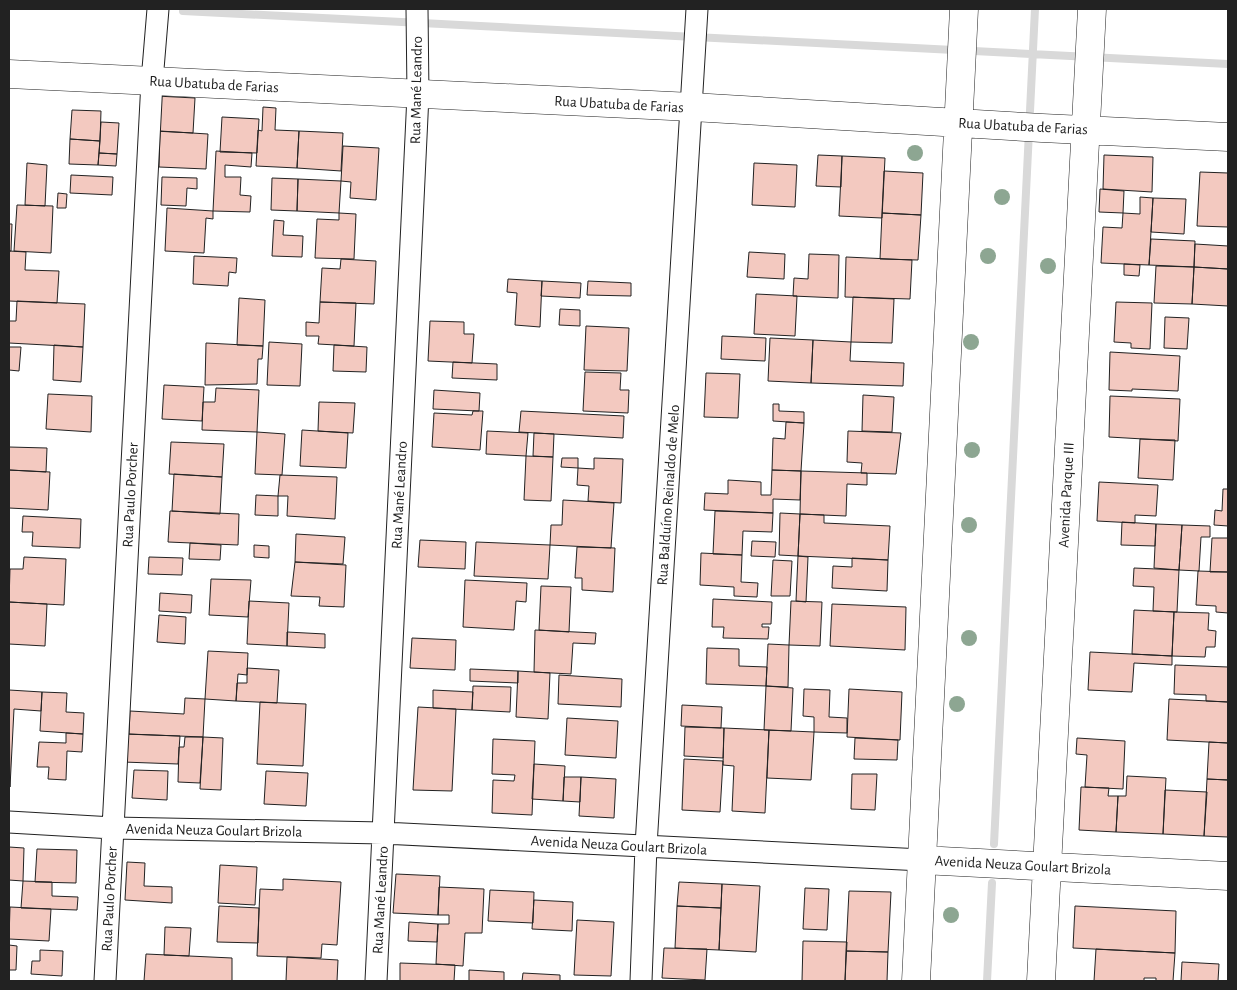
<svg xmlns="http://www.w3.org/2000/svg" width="1237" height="990" font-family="'Alegreya Sans',sans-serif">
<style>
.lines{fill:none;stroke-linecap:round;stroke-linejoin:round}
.stream{stroke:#d9d9d9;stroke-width:8}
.building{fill:#f3c9c0;stroke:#222}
.minor-casing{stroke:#222;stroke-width:23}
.tertiary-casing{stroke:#222;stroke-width:29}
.minor{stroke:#fff;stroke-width:21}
.tertiary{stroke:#fff;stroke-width:28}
.tree{fill:#8da692}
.labels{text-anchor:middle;stroke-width:4;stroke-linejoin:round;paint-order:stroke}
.street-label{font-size:15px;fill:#222;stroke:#fff}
</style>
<rect width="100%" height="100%" fill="#fff"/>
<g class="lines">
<!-- stream -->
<path class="stream" d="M183,11l1045,53
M994,844l41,-835
M987,981l5,-98"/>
</g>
<!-- building -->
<path class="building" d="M156,96l39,2 -2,35 -39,-2z
M263,107l13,1 -1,22 24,1 -2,37 -41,-2 2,-36 4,1z
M72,110l29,1 -1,30 -30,-2z
M222,117l37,2 -2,34 -37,-1z
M101,122l18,1 -2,31 -18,-1z
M160,131l48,3 -2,35 -47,-2z
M299,131l44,2 -2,38 -44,-3z
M70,139l30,2 -2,24 -29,-1z
M343,146l36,2 -3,52 -26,-2 1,-16 -10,-1z
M216,151l36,2 -1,14 -26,-2v12h16l-1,18 11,1 -1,16 -37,-1z
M99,153l18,1 -1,12 -18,-1z
M818,155l24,1 -1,31 -25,-1z
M1104,155l49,2 -1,35 -49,-3z
M842,156l43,2 -3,60 -43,-2z
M27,163l20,2 -2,41 -20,-1z
M754,163l43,2 -2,42 -43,-2z
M884,171l39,2 -2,42 -39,-2z
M1200,172l28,1v54l-31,-1z
M71,175l42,2 -1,18 -42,-2z
M162,177l35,1v11l-10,-1 -1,18 -25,-1z
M272,178l26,1 -1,32 -26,-1z
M298,179l43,2 -2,32 -42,-2z
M1100,189l24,2 -1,22 -24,-1z
M58,193l9,1 -1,14h-9z
M1140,197l13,1 -4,67 -48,-2 2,-36 19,1 1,-15 17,1z
M1153,198l33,1 -2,35 -33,-2z
M17,205l36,1 -2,47 -37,-2z
M167,208l46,3v8l-7,-1 -2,35 -39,-2z
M339,213l17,1 -2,45 -39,-1 2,-39 22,1z
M882,213l39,2 -3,45 -38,-1z
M274,220l10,1 -1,14 20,1 -1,21 -30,-1z
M9,224h3l-1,27h-2z
M1151,239l44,2 -1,26 -45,-2z
M1195,244l33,2v23l-34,-2z
M9,251l17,1 -1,18 34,1 -2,32 -48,-2z
M749,252l36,2 -1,25 -37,-2z
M809,254l30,1 -1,43 -45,-2 1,-18 14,1z
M194,256l43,2 -1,15 -7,-1 -1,14 -35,-2z
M846,257l66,3 -2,39 -65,-2z
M341,259l35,2 -2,43 -54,-2 2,-34 18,1z
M1124,264l16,1 -1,11 -15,-1z
M1156,266l38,1 -2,37 -38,-1z
M1194,267l34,2v37l-36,-2z
M508,279l34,2 -2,46 -25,-2 2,-32 -10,-1z
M542,281l39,2 -1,15 -39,-2z
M588,281l43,2v13l-44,-1z
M756,294l41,2 -2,40 -41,-2z
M853,297l41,2 -2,44 -41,-1z
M239,298l26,2 -2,46 -26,-1z
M17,301l68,3 -2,43 -74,-4v-22h7z
M320,302l36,1 -2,43 -36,-2 1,-8h-13v-14l13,1z
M1116,302l36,1 -2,46 -19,-1v-5l-17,-1z
M560,309l20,1v16l-21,-1z
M1165,317l24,1 -2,31 -23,-1z
M430,321l34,1v12h10l-2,29 -44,-2z
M586,326l43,2 -2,43 -43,-1z
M722,336l44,2 -1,23 -44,-2z
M770,338l43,2 -2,43 -43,-2z
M813,340l38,2 -1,19 54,2 -1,23 -92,-3z
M269,342l33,2 -2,42 -33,-1z
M206,343l57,3 -1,13h-4l-1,25 -52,1z
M54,345l29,2 -2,35 -28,-2z
M334,345l33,2 -1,25 -33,-1z
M9,347h12l-2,24 -10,-1z
M1110,352l70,4 -2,35 -46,-2v2l-23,-1z
M453,362l44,2v16l-45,-2z
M585,372l36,1 -1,17h9l-1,23 -45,-2z
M706,373l34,1 -2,44 -34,-1z
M164,385l40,2 -2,34 -40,-2z
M216,388l43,2 -2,42 -55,-2 1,-28h12z
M434,390l46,3 -1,18 -46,-2z
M48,394l44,2 -1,36 -45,-3z
M863,395l31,2 -2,35 -30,-1z
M1110,396l70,3 -2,42 -69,-4z
M319,402l36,1 -2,30 -35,-2z
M773,404h6v7l25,1v11l-31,-2z
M473,411h10l-3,39 -48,-3 2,-34 38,2z
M521,411l103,5 -1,22 -104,-6z
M786,422l18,1 -3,48 -29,-1 1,-32 12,1z
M302,430l46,3 -2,35 -46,-2z
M487,431l41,2 -2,23 -40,-2z
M848,431l53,2 -5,41 -35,-1 1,-10 -15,-1z
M257,432l28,2 -3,41 -27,-1z
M534,433l20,1 -1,23 -20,-1z
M1140,439l35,1 -2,40 -35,-2z
M171,442l53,2 -2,33 -53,-3z
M9,447l38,1 -1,24 -37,-2z
M526,456l27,1 -2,44 -27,-1z
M562,458h16v10l-17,-1z
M594,458l29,1 -2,44 -33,-2 1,-15 -12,-1 1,-17 16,1z
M9,470l41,2 -2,38 -39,-2z
M772,470l29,1 -1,29 -27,-1v14l-69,-3 1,-17 23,1v-14l33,2v13h10z
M801,471l66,2v12l-20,-1 -1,32 -46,-2z
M174,474l48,3 -2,37 -48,-3z
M280,475l57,2 -2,42 -48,-3 1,-20h-10z
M1099,482l59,3 -2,31 -21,-1v8l-38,-2z
M1223,489h5v37l-14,-1 1,-15 7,1z
M256,495l22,1v20l-23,-1z
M563,500l51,3 -3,45 -61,-3 1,-20h11z
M170,511l69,3 -1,31 -70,-3z
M715,511l58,2 -1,19 -29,-1 -1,24 -29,-1z
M780,513l20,1 -2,42 -19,-1z
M800,514l24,1v8l66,3 -2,34 -90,-4z
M23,516l58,3 -1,29 -48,-2 1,-14h-11z
M1122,522l34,2 -1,22 -34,-1z
M1156,524l26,1 -3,45 -25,-2z
M1182,525l28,1v11h-9l-2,34 -20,-1z
M296,534l49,3 -2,27 -48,-2z
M1212,538h16v34h-18z
M420,540l46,2 -1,27 -47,-2z
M752,541l24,1 -1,15 -24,-1z
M476,542l74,3 -2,34 -74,-3z
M190,543l31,2 -1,15 -31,-1z
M254,545l15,1v12l-15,-1z
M577,547l38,1 -2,44 -31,-2v-12h-7z
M701,553l41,2 -1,27 17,1 -1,14 -23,-1v-9l-34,-2z
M798,556l10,1 -2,45 -10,-1z
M24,557l42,2 -2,46 -55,-3 1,-33h13z
M149,557l34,1 -1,17 -34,-1z
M852,558l36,2 -1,31 -55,-3 1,-22 19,1z
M773,560l19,1 -2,35h-19z
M295,562l51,3 -2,42 -25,-1 1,-9 -29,-1z
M1134,568l45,2 -2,42 -24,-1 1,-24 -21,-1z
M1198,571l30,1v41l-12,-1v-6l-20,-1z
M211,579l40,1 -3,37 -39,-2z
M465,580l62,3 -1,19 -10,-1 -2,29 -51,-3z
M541,586l30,1 -2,45 -30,-2z
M160,593l32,2 -1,18 -32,-2z
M713,599l59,3 -1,22h-9v3h7l-1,12 -45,-1 1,-11h-12z
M249,601l40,2 -2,43 -40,-2z
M791,601l31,1 -2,44 -31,-1z
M9,602l38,2 -2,42 -36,-2z
M832,604l74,3 -1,43 -75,-4z
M1134,610l40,2 -2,44 -40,-2z
M1174,612l35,1 -1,17 8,1 -1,16h-9l-1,10 -33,-1z
M159,615l27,2 -1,27 -28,-2z
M535,630l61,3 -1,11 -22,-1 -2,31 -37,-2z
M287,632l38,2v14l-38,-2z
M412,638l44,2 -1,30 -45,-2z
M768,644l21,1 -1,42 -22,-1z
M707,648l32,1v17l28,1 -1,19 -60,-2z
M208,651l40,2 -1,22 -9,-1 -2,27 -31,-2z
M1090,652l82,4v9l-38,-2 -2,29 -44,-2z
M1175,665l53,2v35l-22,-1v-6l-32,-1z
M247,668l32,2 -2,33 -41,-2 1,-18h10z
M470,669l48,2v12l-48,-2z
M518,671l32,2 -2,46 -32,-2z
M559,675l63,4 -1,28 -63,-3z
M473,686l38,1 -1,25 -38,-2z
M766,686l27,2 -2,43 -27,-1z
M804,689l26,1 -1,27 18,1v15l-33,-1v-15l-11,-1z
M849,689l53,3 -2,48 -53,-3z
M9,690l33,2 -1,19 -27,-2 -4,78z
M433,690l40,2 -1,18 -39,-2z
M42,692l25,1 -1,19 18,1 -1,21 -43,-3z
M185,698l20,1 -2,38 -74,-3 1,-23 54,3z
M1169,699l59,3v41l-61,-3z
M260,702l46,2 -3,62 -46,-2z
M682,705l40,2 -1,21 -40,-2z
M418,707l38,2 -4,82 -39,-1z
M567,718l51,3 -2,37 -51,-3z
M685,727l39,1 -1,30 -39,-2z
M724,728l45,2 -4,83 -33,-2 2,-45 -11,-1z
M769,730l45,2 -3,48 -44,-2z
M66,733l17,1 -1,18 -15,-1 -1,29 -18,-1 1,-12h-12l2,-25 27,1z
M124,734l56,2 -2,28 -55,-2z
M185,737h18l-3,46 -22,-1 1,-35h5z
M203,737l20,1 -2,52 -21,-1z
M855,738l43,2 -1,20 -43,-1z
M1077,738l48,3 -2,48 -38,-2 2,-32 -11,-1z
M493,739l42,2 -3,74 -40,-2 1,-33 21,1 1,-6 -23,-1z
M1209,742l19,1v37l-21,-1z
M684,759l39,2 -3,51 -38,-2z
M534,764l31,2 -2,35 -31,-2z
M134,770l34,1 -1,29 -35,-2z
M266,771l42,2 -2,33 -42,-2z
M852,774h25l-2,36 -24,-1z
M1127,776l39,2 -3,56 -47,-2 2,-36h8z
M564,777h17l-1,25 -17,-1z
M581,777l35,2 -2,39 -35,-2z
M1207,779l21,1v57l-24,-1z
M1081,787l28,1 -1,8h10l-2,36 -37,-2z
M1165,790l42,2 -3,44 -41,-2z
M9,847l15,1 -1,33 -14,-1z
M37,849l40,1 -1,33 -41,-1z
M127,862l18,1 -1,23 28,1v16l-47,-3z
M220,865l37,2 -2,38 -37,-2z
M396,874l44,2 -2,39 -45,-2z
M283,879l58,3 -4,63 -15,-1 -1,14 -64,-2 3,-67 23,1z
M23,881l29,1v14l26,1 -1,13 -56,-2z
M679,882l43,2 -1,24 -44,-2z
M722,884l38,2 -4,66 -37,-2z
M439,887l45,2 -2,44h-17l-2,33 -27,-2 2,-40h11v-9h-11z
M805,888l24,1 -2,41 -24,-1z
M490,890l44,2 -1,31 -45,-2z
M849,891l42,1 -3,60 -42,-1z
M534,900l39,2 -1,29 -40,-2z
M219,906l40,2 -1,35 -41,-1z
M677,906l44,2 -2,42 -44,-2z
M1075,906l101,5 -1,42 -102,-5z
M10,907l41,2 -2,32 -40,-2z
M577,920l37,2 -3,54 -37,-1z
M409,922l29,2 -1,18 -29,-1z
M165,927l26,1 -2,28 -25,-1z
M803,941l44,1 -2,39h-43z
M9,945l8,1 -1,24h-7z
M664,948l43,1 -2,31 -43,-2z
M1096,949l79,4 -2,28h-17v-3h-12v3h-50z
M40,950l23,1 -1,25 -31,-2 1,-13h8z
M846,951l42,1 -1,29h-42z
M146,954l86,4v23h-88z
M287,957l51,3 -1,21h-51z
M1182,962l37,2 -1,17h-37z
M400,963l55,2 -1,16h-54z
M469,970l35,2v9h-35z
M523,973l37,2v6h-38z"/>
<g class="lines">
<defs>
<path id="minor" d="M9,822l104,6 270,5 539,27
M105,981l47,-900 6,-72
M376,981l42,-886 -1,-86
M641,981l5,-135 51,-837"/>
<path id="tertiary" d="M9,74l683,33 350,21 186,9
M922,860l306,16
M916,981l48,-972
M1041,981l51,-972"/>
</defs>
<!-- minor casing -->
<use href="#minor" class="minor-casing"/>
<!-- tertiary casing -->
<use href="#tertiary" class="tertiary-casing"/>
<!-- minor -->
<use href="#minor" class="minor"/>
<!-- tertiary -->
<use href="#tertiary" class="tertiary"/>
</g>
<!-- trees -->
<g class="tree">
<circle cx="915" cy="153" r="8"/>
<circle cx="1002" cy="197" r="8"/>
<circle cx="988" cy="256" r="8"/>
<circle cx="1048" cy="266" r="8"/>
<circle cx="971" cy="342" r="8"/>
<circle cx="972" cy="450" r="8"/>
<circle cx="969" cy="525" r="8"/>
<circle cx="969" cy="638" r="8"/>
<circle cx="957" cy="704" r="8"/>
<circle cx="951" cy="915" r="8"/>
</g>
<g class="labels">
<!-- street labels -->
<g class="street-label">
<text transform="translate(214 84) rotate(3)" y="5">Rua Ubatuba de Farias</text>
<text transform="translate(416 90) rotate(-89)" y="5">Rua Mané Leandro</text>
<text transform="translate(619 104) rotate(3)" y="5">Rua Ubatuba de Farias</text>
<text transform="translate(1023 126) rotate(3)" y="5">Rua Ubatuba de Farias</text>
<text transform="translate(130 495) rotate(-87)" y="5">Rua Paulo Porcher</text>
<text transform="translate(399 495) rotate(-87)" y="5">Rua Mané Leandro</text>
<text transform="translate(668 495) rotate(-86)" y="5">Rua Balduíno Reinaldo de Melo</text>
<text transform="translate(1066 495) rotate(-87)" y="5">Avenida Parque III</text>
<text transform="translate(214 830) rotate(1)" y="5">Avenida Neuza Goulart Brizola</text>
<text transform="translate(619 845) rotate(3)" y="5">Avenida Neuza Goulart Brizola</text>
<text transform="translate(1023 865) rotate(3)" y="5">Avenida Neuza Goulart Brizola</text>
<text transform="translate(109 899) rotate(-87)" y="5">Rua Paulo Porcher</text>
<text transform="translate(380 900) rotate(-87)" y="5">Rua Mané Leandro</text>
</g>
</g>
<!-- border -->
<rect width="1237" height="990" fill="none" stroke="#222222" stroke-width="20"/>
</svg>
